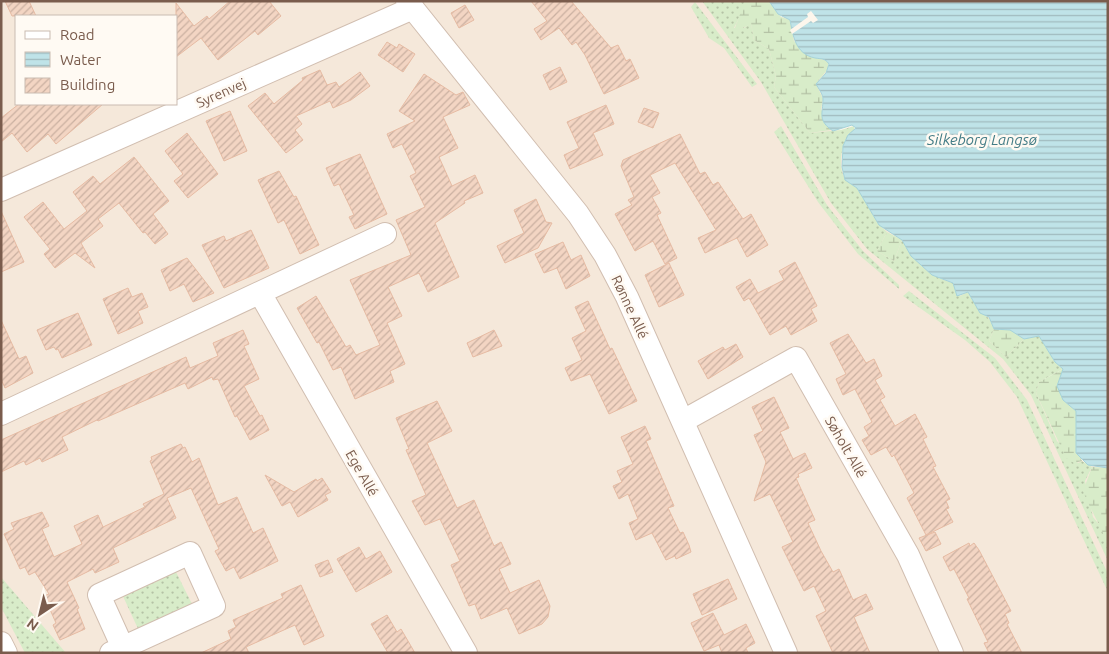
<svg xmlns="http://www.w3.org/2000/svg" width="1109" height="654" font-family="Ubuntu,sans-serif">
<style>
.residential{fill:#f5e8da;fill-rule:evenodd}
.grass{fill:url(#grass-dots)}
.wetland{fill:url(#wetland-marsh)}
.water{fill:url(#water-rules);stroke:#a5d3da}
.pier{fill:#fdf6ec}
.building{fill:url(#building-hatch);stroke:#e6bba3}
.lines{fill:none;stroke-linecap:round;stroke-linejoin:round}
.minor-casing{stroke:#d1beb0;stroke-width:24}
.minor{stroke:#fff;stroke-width:22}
.labels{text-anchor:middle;stroke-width:5;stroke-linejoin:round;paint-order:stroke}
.street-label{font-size:14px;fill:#7a5c4d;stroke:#fffaf3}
.water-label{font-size:15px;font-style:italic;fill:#437c86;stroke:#fffaf3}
</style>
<defs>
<pattern id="grass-dots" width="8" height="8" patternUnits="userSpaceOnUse" patternTransform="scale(1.25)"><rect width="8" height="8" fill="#d8ecc9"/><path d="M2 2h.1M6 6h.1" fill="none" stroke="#b4c2a5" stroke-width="1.8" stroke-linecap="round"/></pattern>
<pattern id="wetland-marsh" width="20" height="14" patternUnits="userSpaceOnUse" patternTransform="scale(1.25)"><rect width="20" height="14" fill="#d8ecc9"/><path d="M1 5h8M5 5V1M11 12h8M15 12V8" fill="none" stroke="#b4c2a5"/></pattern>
<pattern id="water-rules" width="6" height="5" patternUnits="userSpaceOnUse" patternTransform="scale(1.25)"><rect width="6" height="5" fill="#bfe3e8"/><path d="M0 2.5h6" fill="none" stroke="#a0bbbe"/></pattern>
<pattern id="building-hatch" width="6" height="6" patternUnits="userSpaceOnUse" patternTransform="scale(1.25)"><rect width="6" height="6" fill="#f3d5c3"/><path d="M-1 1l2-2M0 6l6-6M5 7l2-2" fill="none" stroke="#cab0a1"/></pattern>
</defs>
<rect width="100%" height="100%" fill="#fdf6ec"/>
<!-- residential -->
<path class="residential" d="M1,1h768l12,16 7,1 24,39 13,2 8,72 9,24v12l57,71 125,101 55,118 6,7 23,4v185h-1107zM16,16h160v88h-160z"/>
<!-- grass -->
<path class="grass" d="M702,1h43v5l-11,22h10l7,-5 3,17 15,9 7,27 -2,11 36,46 31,-3 13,-4 1,5c-13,8 -18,32 -11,46 4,6 11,8 15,13 9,15 15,31 28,42l-10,19 17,10 8,-21c14,23 26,36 51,43l7,13 8,-4 12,21c9,3 10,7 14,16l-5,12 17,16 18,-18 15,-3 16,26 8,7 -24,13 -3,11 21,48 21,22 4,-2 10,6 -7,14 8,36 9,11 6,18v15l-77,-166 -28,-36 -136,-110 -36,-46 -70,-121z
M695,2l62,82 -5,3 -28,-39 -15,-10 -18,-31z
M781,126l46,79 36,46 36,34v4l-41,-35 -40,-52 -44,-70z
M909,291l86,67 32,42 81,174v18l-91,-195 -27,-35 -25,-22 -62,-44z
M174,568l20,40 -54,25 -19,-41z
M1,577l65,76h-41l-24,-46z"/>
<!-- wetland -->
<path class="wetland" d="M745,1h24l12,16 9,3 4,21 18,16 16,4v8l-10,12 -1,5 6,13 -2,10 10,21 -21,3 -36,-46 2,-11 -7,-27 -15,-9 -3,-16 -18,9z
M887,232l15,8 -8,21 -17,-10z
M994,329l16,1 14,9 -18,18 -17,-16z
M1063,369v31l13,11v38l6,12 -8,2 -8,-5 -30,-65 3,-11z
M1092,467l16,1v78c-6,-19 -18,-36 -25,-55z"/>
<!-- water -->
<path class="water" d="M769,1h339v467l-20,-3 -12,-12v-42l-13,-11 -6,-14 6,-17 -8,-7 -16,-26 -15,3 -14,-9 -16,-1 -5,-12 -9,-4 -12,-21 -11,4 -4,-13 -21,-8 -21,-19 -9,-16 -23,-15 -22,-37 -12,-8 -3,-13 1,-21 5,-11 8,-7 -4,-3 -19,6c-16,-11 -10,-17 -10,-32 0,-5 -5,-11 -7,-15l10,-11 3,-9c-4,-6 -8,-5 -14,-6 -20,-4 -22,-23 -25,-38l-12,-6z"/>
<!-- pier -->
<path class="pier" d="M811,11l7,9 -5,3 -2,-2 -19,13 -2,-4 18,-13 -1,-3z"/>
<!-- building -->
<path class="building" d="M5,1h24l7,15h-24z
M230,1h39l12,15 -23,19 -3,-4 -37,29 -17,-22 -25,19v-54l18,23 13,-10 2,3z
M531,1h40l40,47 7,-3 8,16 4,-2 9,19 -35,16 -19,-39 -9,-13 -4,3 -13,-17 -18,12 -7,-11 13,-8z
M465,5l9,15 -15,8 -8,-15z
M387,42l10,6 2,-4 16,10 -12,18 -25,-17z
M560,67l7,15 -17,8 -7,-15z
M320,70l7,15 9,-3 3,5 21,-15 10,14 -19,14 -18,8 -3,-7 -34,15 6,8 -7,6 8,10 -17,13 -38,-47 17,-13 9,11 29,-24 -1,-2z
M424,74l32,21 7,-3 1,2 6,11 -27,12 15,31 -19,9 13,29 23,-11 8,18 -19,8 1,2 -30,20 24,54 -31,15 -9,-19 -31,14 14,29 -15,7 18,41 -15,7 4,11 -39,17 -14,-32 -8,3 -14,-28 -2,1 -20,-35 19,-12 30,51 4,-2 6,10 24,-10 -30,-65 61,-25 -15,-35 29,-13 -15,-31 6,-3 -14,-29 -9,4 -6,-14 28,-13 -16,-10z
M19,104h84l-47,40 -8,-10 -21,18 -15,-19 -11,9v-24z
M606,105l8,19 -21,9 10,22 -33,14 -6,-14 15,-7 -12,-26z
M644,108l15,5 -6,15 -15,-6z
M230,111l17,40 -23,10 -18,-40z
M187,133l31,41 -30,24 -14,-17 9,-7 -18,-23z
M680,134l20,40 5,-2 8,13 5,-3 25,37 8,-5 17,31 -21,12 -10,-19 -32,15 -7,-15 18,-8 -41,-67 -25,12 10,18 -8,4 9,16 -4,2 20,43 -12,6 -12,-23 -18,10 -20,-37 17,-9 -4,-5 6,-3 -13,-31 2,-6z
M360,154l27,60 -32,15 -6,-12 5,-2 -15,-31 -5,2 -8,-18z
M134,157l35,44 -16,13 15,20 -13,10 -10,-12 -2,1 -24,-30 -21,16 5,7 -22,17 14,25 -20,-15 -20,15 -11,-14 6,-5 -26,-32 19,-15 21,27 23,-18 -14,-19 20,-16 7,8z
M279,171l15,26 2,-1 23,49 -19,9 -16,-34 -6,3 -20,-43z
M536,199l10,23 6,1 -14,25 -33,15 -8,-17 27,-13 -10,-23z
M1,211l23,51 -23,10z
M251,230l18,38 -45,20 -22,-43 22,-9 2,5z
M563,242l8,18 10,-5 9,21 -24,13 -9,-21 -13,5 -9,-19z
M187,258l27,35 -21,9 -9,-18 -14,7 -9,-21z
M795,262l22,44 -6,3 6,12 -26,14 -5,-9 -16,9 -21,-37 -5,3 -8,-14 14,-8 8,14 26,-13 -5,-9z
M669,263l15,32 -25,12 -14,-32z
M128,288l4,9 10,-4 6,14 -10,4 5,12 -25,11 -15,-35z
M588,301l22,48 2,-1 25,53 -28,13 -19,-40 -19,7 -6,-13 17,-8 -10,-22 14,-7 -11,-24z
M78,313l14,32 -30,13 -4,-9 -2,1 -2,-3 -8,3 -9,-20z
M1,320l18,39 7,-3 7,17 -28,15 -4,-9z
M243,330l6,14 -5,2 15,33 -15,7 16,30 2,-1 7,15 -19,10 -13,-24 -2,1 -17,-38 -5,1 -1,-3 -24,12 -3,-6 -87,38 -1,-1 -35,17 6,13 -26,12 -2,-4 -14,7 -2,-4 -23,11v-32l185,-83 4,11 28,-12 -5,-13z
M494,330l8,16 -29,11 -6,-14z
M848,334l18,29 8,-4 8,17 -7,4 10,17 -5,3 15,26 20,-12 12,23 -4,2 13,27 -3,1 17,32 -4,2 3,7 -3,1 7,13 -27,13 -19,-37 7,-5 -20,-38 -2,2 -6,-10 -15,8 -9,-15 7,-4 -5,-9 8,-5 -17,-33 -12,6 -7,-16 10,-5 -16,-31z
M736,344l7,13 -35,22 -10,-18 25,-14 2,3z
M774,397l15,31 -9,4 13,27 12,-6 7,15 -14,6 1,3 -3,1 19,42 -7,3 13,28 12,21 6,-3 14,31 13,-6 7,15 -19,8 16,36h-37l-17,-37 10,-5 -12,-25 -10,5 -22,-44 11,-5 -23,-48 -16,7 12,-39 -12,-27 9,-4 -11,-24z
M437,401l15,30 -25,12 30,65 17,-8 20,46 7,-4 10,22 -12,5 11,24 29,-13 11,26 -2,11 -6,7 -23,10 -12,-26 -26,11 -6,-15 -6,2 -18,-41 9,-4 -20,-42 -15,6 -13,-24 14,-6 -20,-45 3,-1 -13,-31z
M645,426l6,13 -5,2 28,65 -6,2 12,25 3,-1 6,13 2,7 -15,7 -1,-3 -9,4 -14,-27 -16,7 -7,-17 9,-4 -10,-25 -9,5 -6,-13 9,-4 -5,-11 16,-7 -12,-27z
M181,444l2,4 2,-1 7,15 7,-4 19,47 19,-8 16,36 10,-5 15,33 -38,18 -6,-12 -8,4 -11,-20 4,-2 -28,-61 -24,10 9,20 -63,30 6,14 -24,11 -2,-4 -26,13 12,26 -2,1 8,20 -25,11 -7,-15 3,-2 -12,-27 5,-2 -14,-22 -6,3 -4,-8 -5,2 -16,-35 10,-5 -3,-6 31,-11 7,14 -7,3 12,28 28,-13 -8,-18 24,-11 5,12 42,-20 -2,-3 21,-10 -14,-33 2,-1 -1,-3z
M265,475l29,17 22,-13 1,2 5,-3 9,14 -6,3 3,5 -30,17 -8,-15 -8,4z
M935,532l6,12 -15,7 -7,-13z
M969,543l1,3 4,-3 5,7 32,61 -6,3 4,9 -2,1 15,29h-33l-5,-10 4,-1 -21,-43 2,-1 -15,-29 -4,2 -7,-14z
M359,547l7,12 14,-8 12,21 -36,20 -19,-33z
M328,560l5,12 -13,5 -5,-12z
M728,579l9,20 -35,16 -9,-21z
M301,585l23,51 -20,9 -9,-20 -49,22 3,6h-48l30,-14 -3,-8 8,-4 -3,-7 50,-22 -2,-4z
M713,613l11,22 22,-11 9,19 -9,5 2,5h-26l-3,-8 -15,6 -13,-28z
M387,615l10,17 4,-3 14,24h-27l-17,-29z"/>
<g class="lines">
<defs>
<path id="minor" d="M407,1l171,213 27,41 22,42 159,356
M1,190l412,-182
M260,293l206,360
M1,414l384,-180
M683,421l113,-63 112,197 44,98
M1,643l5,10
M111,653l103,-47 -24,-53 -91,42 24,53"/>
</defs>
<!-- minor casing -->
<use href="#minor" class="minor-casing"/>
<!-- minor -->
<use href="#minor" class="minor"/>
</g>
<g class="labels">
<!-- street labels -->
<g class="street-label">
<text transform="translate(221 93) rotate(-24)" y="5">Syrenvej</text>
<text transform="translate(630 307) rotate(65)" y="5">Rønne Allé</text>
<text transform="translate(846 447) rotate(60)" y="5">Søholt Allé</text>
<text transform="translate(362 473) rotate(60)" y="5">Ege Allé</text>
</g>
<!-- water labels -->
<g class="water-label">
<text x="982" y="145">Silkeborg Langsø</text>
</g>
</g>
<!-- border -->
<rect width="1109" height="654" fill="none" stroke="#7a5c4d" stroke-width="5"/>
<!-- legend -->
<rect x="15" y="15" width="162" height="90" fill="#fffaf3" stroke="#cabbb1"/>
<rect x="25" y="31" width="25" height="8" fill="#ffffff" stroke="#cabbb1"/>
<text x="60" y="40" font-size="15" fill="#7a5c4d">Road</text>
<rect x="25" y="52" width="25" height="15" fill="url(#water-rules)" stroke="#cabbb1"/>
<text x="60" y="65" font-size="15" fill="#7a5c4d">Water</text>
<rect x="25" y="78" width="25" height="15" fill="url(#building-hatch)" stroke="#cabbb1"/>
<text x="60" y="90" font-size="15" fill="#7a5c4d">Building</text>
<!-- north arrow -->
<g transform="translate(40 614) rotate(215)" stroke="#fffaf3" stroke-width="4" paint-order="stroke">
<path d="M0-4L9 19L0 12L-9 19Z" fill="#7a5c4d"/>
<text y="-8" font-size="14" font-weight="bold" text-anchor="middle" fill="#7a5c4d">N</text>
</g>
</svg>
